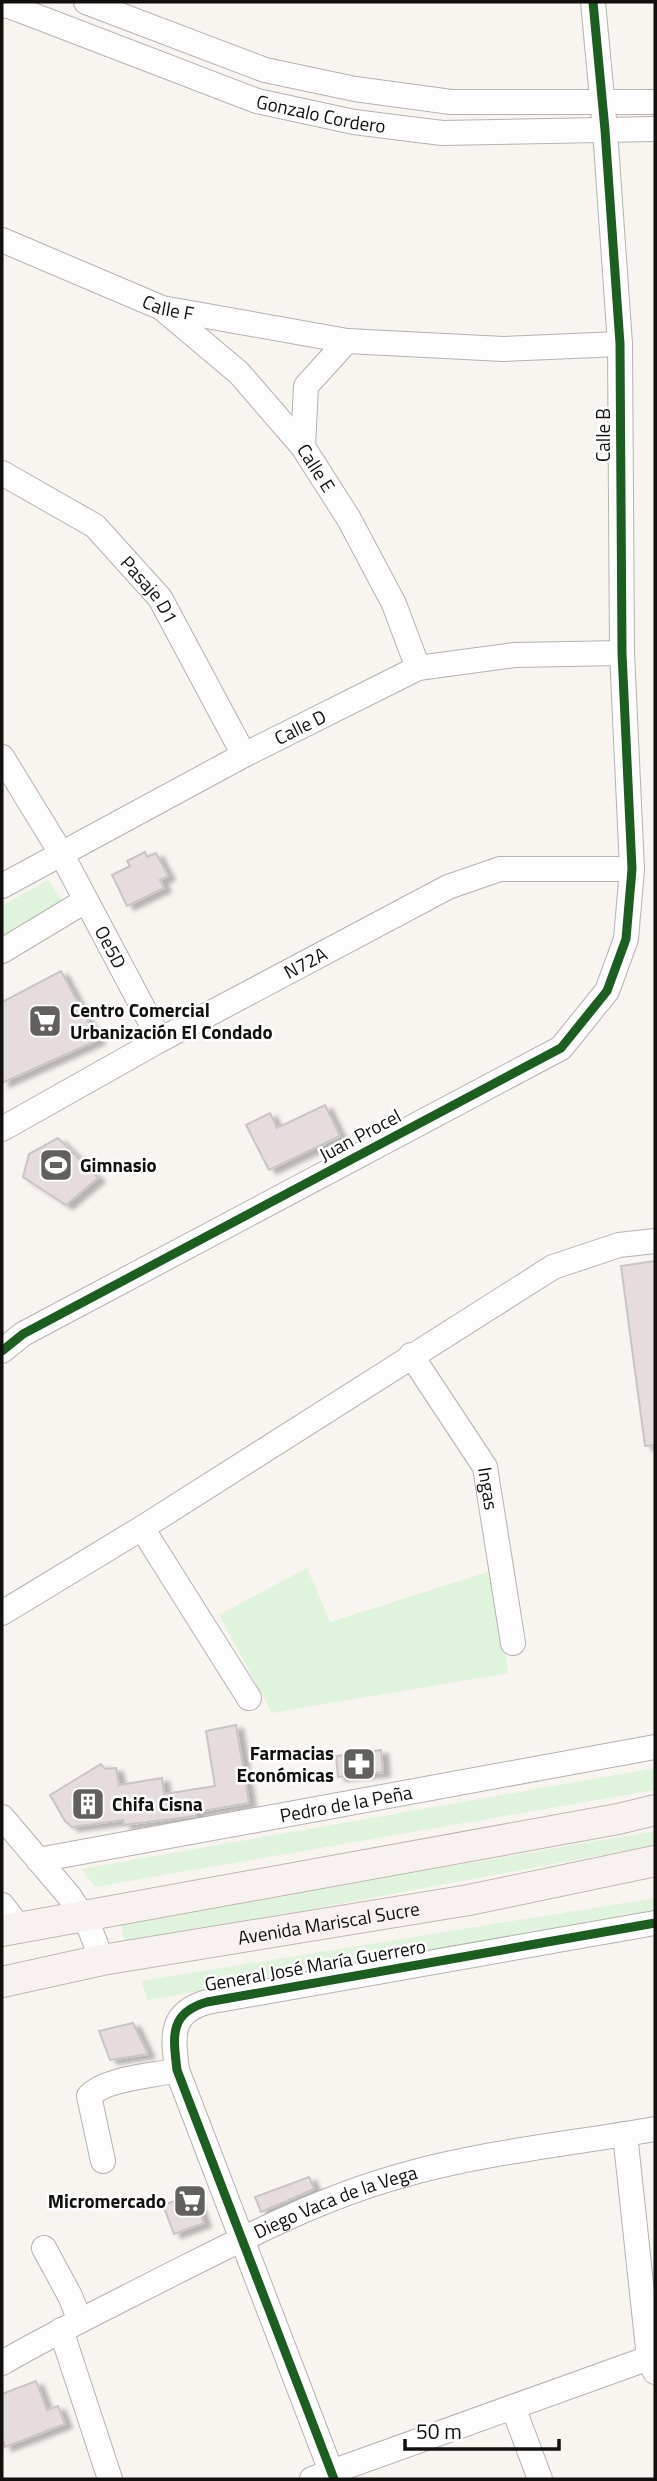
<svg xmlns="http://www.w3.org/2000/svg" width="657" height="2481" font-family="'Titillium Web',sans-serif">
<style>
.green{fill:#e0f3dc}
.building{fill:#e7dcdd;stroke:#c9c5c4;stroke-width:2;filter:url(#shadow)}
.lines{fill:none;stroke-linecap:round;stroke-linejoin:round}
.minor-casing{stroke:#b5b2af;stroke-width:26}
.major-casing{stroke:#c2b7b1;stroke-width:32}
.minor{stroke:#fefdfd;stroke-width:24}
.major{stroke:#f7f1ef;stroke-width:30}
.cycleway-casing{stroke:#fff;stroke-width:13}
.cycleway{stroke:#1b5e20;stroke-width:9}
.labels{text-anchor:middle;stroke-width:5;stroke-linejoin:round;paint-order:stroke}
.street-label{font-size:19px;fill:#12100d;stroke:#fff}
.poi-label{font-size:19px;font-weight:bold;fill:#12100d;stroke:#fff;text-anchor:start}
</style>
<defs>
<filter id="shadow"><feDropShadow dx="7" dy="4" stdDeviation="2" flood-color="#0004"/></filter>
</defs>
<rect width="100%" height="100%" fill="#f8f4f0"/>
<!-- green -->
<path class="green" d="M48,880l15,21 -61,35v-30z
M307,1568l23,54 164,-52 14,103 -236,40 -53,-98z
M655,1768v22l-560,97 -13,-18z
M655,1831v14l-530,99 -4,-21z
M655,1898v13l-507,89 -7,-19z"/>
<!-- building -->
<path class="building" d="M145,852l2,5 9,-4 12,23 -8,4 4,8 -37,18 -15,-31 18,-9 -3,-5z
M61,971l37,69 -96,43v-81z
M325,1105l15,31 -71,34 -23,-45 24,-12 7,15z
M58,1138l40,40 -32,27 -43,-28 6,-23z
M655,1261v184l-10,1 -24,-180z
M236,1725l13,78 -53,9v4l-72,9 -1,-5 -51,7 -7,-6 -15,-26 51,-31 4,5 11,-1 3,17 43,-7 2,16 51,-8 -9,-55z
M381,1750l2,22 -45,5 -2,-21z
M133,2023l15,31 -38,6 -11,-29z
M309,2177l5,12 -53,23 -6,-15z
M194,2194l10,29 -30,11 -11,-29z
M36,2381l11,29 11,-4 7,18 -60,23 -3,-9v-44z"/>
<g class="lines">
<defs>
<g id="minor">
<path d="M86,2l179,68 90,19 96,13h204"/>
<path id="s1" d="M2,5l10,2 245,94 97,21 88,11 213,-4"/>
<path id="s2" d="M2,240l160,68 185,33 156,8 117,-5"/>
<path id="s3" d="M163,309l76,64 64,74 46,72 45,85 24,64"/>
<path d="M303,447l3,-61 41,-45"/>
<path id="s4" d="M2,473l93,53 65,72 84,157"/>
<path id="s5" d="M2,757l59,96 99,187"/>
<path id="s6" d="M2,886l242,-131 174,-87 96,-13 108,-2"/>
<path d="M2,951l83,-50"/>
<path id="s7" d="M2,1129l158,-89 288,-153 52,-18h132"/>
<path d="M2,1351l21,-17 538,-286 46,-57 19,-52 6,-70 -10,-216 -2,-309 -15,-214 -12,-128"/>
<path id="s8" d="M411,1355l74,112 28,176"/>
<path d="M142,1528l107,170"/>
<path d="M2,1613l140,-85 411,-261 66,-22 36,-4"/>
<path d="M2,1817l68,80 20,32 12,31"/>
<path id="s9" d="M38,1860l617,-113"/>
<path d="M2,1905l17,22"/>
<path d="M625,2134l24,224 6,14"/>
<path d="M103,2161l-14,-65c17,-18 64,-20 88,-26"/>
<path d="M44,2248l26,48 10,25"/>
<path d="M61,2330l49,149"/>
<path id="s10" d="M2,2363c57,-33 116,-61 174,-91 72,-36 145,-74 224,-96 83,-24 170,-32 255,-47"/>
<path d="M513,2407l27,72"/>
<path d="M312,2479l337,-121"/>
<path d="M334,2479l-157,-409c-4,-34 -8,-57 30,-68l448,-79"/>
</g>
<g id="major">
<path d="M2,1931l616,-112 37,-9"/>
<path id="s11" d="M2,1982l100,-22 367,-60 186,-39"/>
</g>
</defs>
<!-- minor casing -->
<use href="#minor" class="minor-casing"/>
<!-- major casing -->
<use href="#major" class="major-casing"/>
<!-- minor -->
<use href="#minor" class="minor"/>
<!-- major -->
<use href="#major" class="major"/>
<defs>
<path id="cycleway" d="M2,1351l21,-17 538,-286 46,-57 19,-52 6,-70 -10,-216 -2,-309 -15,-214 -12,-128
M334,2479l-157,-409c-4,-34 -8,-57 30,-68l448,-79"/>
</defs>
<!-- cycleway casing -->
<use href="#cycleway" class="cycleway-casing"/>
<!-- cycleway -->
<use href="#cycleway" class="cycleway"/>
</g>
<!-- icons -->
<defs>
<symbol id="supermarket-square" viewBox="-11 -11 22 22"><rect x="-9" y="-9" width="18" height="18" rx="4" fill="#62605c" stroke="#fff"/><path d="M-6-5.5h2.5l.6 2H6L4.5 2H-2.5L-4.4-4H-6ZM-1.5 3.2a1.3 1.3 0 1 0 .1 0ZM3 3.2a1.3 1.3 0 1 0 .1 0Z" fill="#fff"/></symbol>
<symbol id="stadium-square" viewBox="-11 -11 22 22"><rect x="-9" y="-9" width="18" height="18" rx="4" fill="#62605c" stroke="#fff"/><path d="M0-5a6.5 5 0 1 0 0 10a6.5 5 0 1 0 0-10ZM-3.5-1.8h7v3.6h-7Z" fill="#fff"/></symbol>
<symbol id="pharmacy-square" viewBox="-11 -11 22 22"><rect x="-9" y="-9" width="18" height="18" rx="4" fill="#62605c" stroke="#fff"/><path d="M-2-6h4v4h4v4h-4v4h-4v-4h-4v-4h4Z" fill="#fff"/></symbol>
<symbol id="building-square" viewBox="-11 -11 22 22"><rect x="-9" y="-9" width="18" height="18" rx="4" fill="#62605c" stroke="#fff"/><path d="M-4-6H4V6H1V3H-1V6H-4ZM-2.5-4.3h1.7v1.8h-1.7ZM.8-4.3h1.7v1.8H.8ZM-2.5-1h1.7V.8h-1.7ZM.8-1h1.7V.8H.8Z" fill="#fff"/></symbol>
</defs>
<g fill-rule="evenodd">
<use href="#supermarket-square" x="26" y="1002" width="38" height="38"/>
<use href="#stadium-square" x="37" y="1146" width="38" height="38"/>
<use href="#pharmacy-square" x="340" y="1745" width="38" height="38"/>
<use href="#building-square" x="69" y="1785" width="38" height="38"/>
<use href="#supermarket-square" x="171" y="2182" width="38" height="38"/>
</g>
<g class="labels">
<!-- street labels -->
<g class="street-label">
<text dy="7" stroke="none"><textPath href="#s1" startOffset="338">Gonzalo Cordero</textPath></text>
<text dy="7" stroke="none"><textPath href="#s2" startOffset="180">Calle F</textPath></text>
<text transform="translate(603 435) rotate(-90)" y="7">Calle B</text>
<text dy="7" stroke="none"><textPath href="#s3" startOffset="222">Calle E</textPath></text>
<text dy="7" stroke="none"><textPath href="#s4" startOffset="191">Pasaje D1</textPath></text>
<text dy="7" stroke="none"><textPath href="#s6" startOffset="338">Calle D</textPath></text>
<text dy="7" stroke="none"><textPath href="#s5" startOffset="219">Oe5D</textPath></text>
<text dy="7" stroke="none"><textPath href="#s7" startOffset="346">N72A</textPath></text>
<text transform="translate(360 1135) rotate(-28)" y="7">Juan Procel</text>
<text dy="7" stroke="none"><textPath href="#s8" startOffset="156">Ingas</textPath></text>
<text dy="7" stroke="none"><textPath href="#s9" startOffset="313">Pedro de la Peña</textPath></text>
<text dy="7" stroke="none"><textPath href="#s11" startOffset="332">Avenida Mariscal Sucre</textPath></text>
<text transform="translate(315 1965) rotate(-10)" y="7">General José María Guerrero</text>
<text dy="7" stroke="none"><textPath href="#s10" startOffset="371">Diego Vaca de la Vega</textPath></text>
</g>
<!-- poi labels -->
<g class="poi-label">
<text x="70" y="1017">Centro Comercial<tspan x="70" dy="22">Urbanización El Condado</tspan></text>
<text x="80" y="1172">Gimnasio</text>
<text x="334" y="1760" text-anchor="end">Farmacias<tspan x="334" dy="22">Económicas</tspan></text>
<text x="112" y="1811">Chifa Cisna</text>
<text x="166" y="2208" text-anchor="end">Micromercado</text>
</g>
</g>
<!-- border -->
<rect width="657" height="2481" fill="none" stroke="#12100d" stroke-width="7"/>
<!-- scale -->
<path d="M405 2439v10h154v-10" fill="none" stroke="#12100d" stroke-width="3.5"/>
<text x="416" y="2439" font-size="21" fill="#12100d" stroke="#ffffff" stroke-width="5" paint-order="stroke">50 m</text>
</svg>
